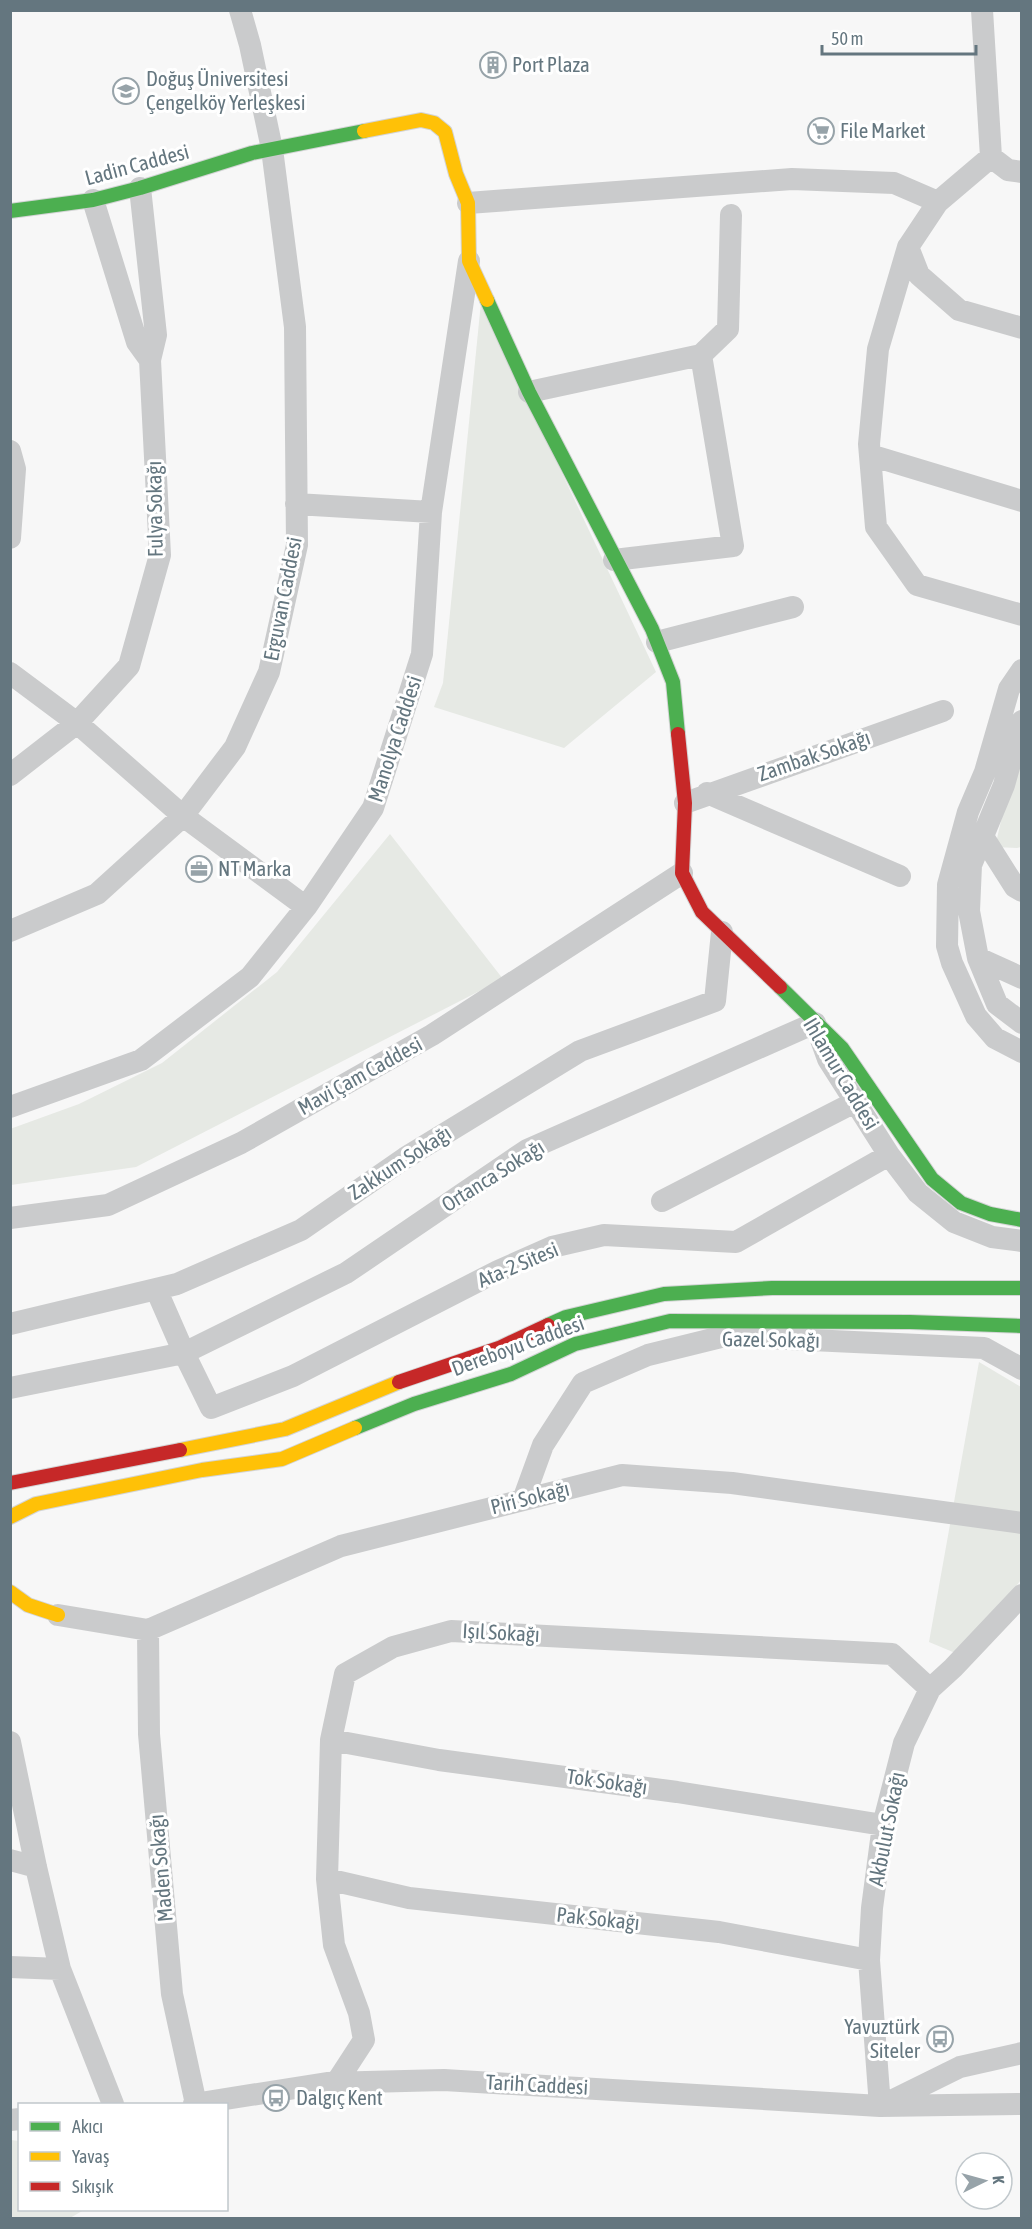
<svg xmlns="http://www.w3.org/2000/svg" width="1032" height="2229" font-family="'Asap Condensed',sans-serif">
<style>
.green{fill:#e6e9e4}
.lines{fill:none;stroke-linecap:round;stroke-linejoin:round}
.fast-casing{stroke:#d3d4d5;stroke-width:16}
.slow-casing{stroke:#d3d4d5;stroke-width:16}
.jam-casing{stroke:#d3d4d5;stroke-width:16}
.street{stroke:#cacbcc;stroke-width:22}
.fast{stroke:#4caf50;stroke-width:14}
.slow{stroke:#ffc107;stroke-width:14}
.jam{stroke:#c62828;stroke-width:14}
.labels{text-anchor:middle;stroke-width:6;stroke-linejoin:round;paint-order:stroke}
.poi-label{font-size:21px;fill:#64767f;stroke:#fff;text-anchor:start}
.street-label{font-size:21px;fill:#64767f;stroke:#fff}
</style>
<rect width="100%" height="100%" fill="#f7f7f7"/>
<!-- green -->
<path class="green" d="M481,302l175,370 -92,76 -130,-41 9,-24z
M1021,735v112l-4,1 -22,-1z
M390,834l113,145 -367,188 -125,18 -1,-56 69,-25 83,-41 115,-91z
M979,1362l42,25v193l-61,75 -31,-13z
M11,2140l8,1 1,69h64l-14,8h-59z"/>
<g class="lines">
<defs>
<path id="fast" d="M10,211l83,-11 47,-12 112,-35 112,-22
M487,300l42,92 123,237 21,53 5,52
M780,987l62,61 90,131 29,24 29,11 32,6
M548,1325l18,-8 98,-23 108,-6h250
M355,1428l59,-24 97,-30 64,-30 95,-23 240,1 112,4"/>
<path id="slow" d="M364,131l57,-11 13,3 11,9 11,42 12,29 1,58 18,39
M180,1450l105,-21 114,-47
M10,1517l26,-13 166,-34 80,-11 73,-31
M10,1592l18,13 30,10"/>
<path id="jam" d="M678,734l7,69 -3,70 20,39 78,75
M399,1382l100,-34 49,-23
M10,1483l170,-33"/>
</defs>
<!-- fast casing -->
<use href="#fast" class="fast-casing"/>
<!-- slow casing -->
<use href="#slow" class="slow-casing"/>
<!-- jam casing -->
<use href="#jam" class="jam-casing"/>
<!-- street -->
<path class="street" d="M982,10l9,147 17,13 14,2
M93,200l44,142 13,18
M938,202l53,-45
M468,203l324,-24 102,4 44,19 -30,45 11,28 40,35 63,18
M908,247l-30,102 -9,95 7,83 41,58 105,30
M701,355l27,-26 3,-114
M529,392l172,-37 32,191 -119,14
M10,451l5,18 -5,69
M870,455l152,46
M296,504l135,8
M657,642l136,-35
M1022,670l-13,19 -24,83 -17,40 -20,73 -1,61 5,17 24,53 19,22 27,14
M10,673l67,50 106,93 123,91
M1022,721l-18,64 -33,80 -2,46 9,47 19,46 25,19
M10,775l67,-52 52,-57 31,-111 -10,-195 6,-25 -16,-147
M707,793l193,83
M685,803l258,-92
M982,835l33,52 7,4
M10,931l87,-37 86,-78 52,-69 34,-75 28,-127 -2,-218 -23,-178 -22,-104 -10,-35
M978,958l44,20
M10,1107l131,-47 109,-83 56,-70 67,-99 49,-154 9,-142 38,-251
M662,1201l193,-99
M10,1218l98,-13 133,-62 191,-108 250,-162
M156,1289l28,64 162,-80 181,-123 288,-127 13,36 61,96 29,38 36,29 38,15 30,4
M10,1324l167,-40 124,-54 104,-72 175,-107 135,-50 7,-69
M10,1388l174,-35 27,55 82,-32 205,-105 54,-24 52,-12 132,7 153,-87
M523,1500l20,-55 40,-62 65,-28 77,-19 259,12 38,21
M58,1615l90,15 193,-84 281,-71 110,8 290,40
M148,1630l1,104 23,260 24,110
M331,1740l108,20 238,32 206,33
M10,1742l26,125 24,102 53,135
M10,1860l26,7
M327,1879l82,19 310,34 150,28
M10,1967l50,2
M336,2083l28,-43 -5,-27 -25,-68 -7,-66 4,-139 14,-66 48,-27 58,-16 441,23 38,35
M887,2103l73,-36 62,-14
M194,2104l133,-21 117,-3 436,26 142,-2
M880,2106l-11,-146 3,-52 11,-83 21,-82 26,-54 23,-21 69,-73
M10,2120l10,-1"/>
<!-- fast -->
<use href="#fast" class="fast"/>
<!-- slow -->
<use href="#slow" class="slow"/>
<!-- jam -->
<use href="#jam" class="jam"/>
</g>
<!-- icons -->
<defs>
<symbol id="building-ring" viewBox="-11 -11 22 22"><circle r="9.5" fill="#fff" stroke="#97a3a9" stroke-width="1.5"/><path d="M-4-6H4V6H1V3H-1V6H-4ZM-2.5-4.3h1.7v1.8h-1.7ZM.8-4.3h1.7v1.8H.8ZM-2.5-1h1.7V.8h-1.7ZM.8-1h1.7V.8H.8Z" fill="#97a3a9"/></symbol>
<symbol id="university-ring" viewBox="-11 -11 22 22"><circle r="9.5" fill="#fff" stroke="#97a3a9" stroke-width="1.5"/><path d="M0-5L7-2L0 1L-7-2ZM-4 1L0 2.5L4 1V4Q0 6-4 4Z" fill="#97a3a9"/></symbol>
<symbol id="supermarket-ring" viewBox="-11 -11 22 22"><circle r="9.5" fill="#fff" stroke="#97a3a9" stroke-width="1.5"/><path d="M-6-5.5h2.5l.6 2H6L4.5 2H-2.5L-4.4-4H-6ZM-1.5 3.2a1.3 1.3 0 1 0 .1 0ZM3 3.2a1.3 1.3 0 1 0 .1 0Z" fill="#97a3a9"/></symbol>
<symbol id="office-ring" viewBox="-11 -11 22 22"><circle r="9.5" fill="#fff" stroke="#97a3a9" stroke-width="1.5"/><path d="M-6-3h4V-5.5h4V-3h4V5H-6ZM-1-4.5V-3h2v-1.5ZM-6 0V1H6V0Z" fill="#97a3a9"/></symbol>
<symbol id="bus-ring" viewBox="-11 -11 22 22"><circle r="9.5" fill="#fff" stroke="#97a3a9" stroke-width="1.5"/><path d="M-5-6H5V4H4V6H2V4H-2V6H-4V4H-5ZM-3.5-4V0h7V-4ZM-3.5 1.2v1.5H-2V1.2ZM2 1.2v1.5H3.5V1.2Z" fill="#97a3a9"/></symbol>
</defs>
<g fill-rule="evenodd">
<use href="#building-ring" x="478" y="50" width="30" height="30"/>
<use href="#university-ring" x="111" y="76" width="30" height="30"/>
<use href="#supermarket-ring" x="806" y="116" width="30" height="30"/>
<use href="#office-ring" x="184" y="854" width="30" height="30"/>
<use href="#bus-ring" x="925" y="2024" width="30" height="30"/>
<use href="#bus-ring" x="261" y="2083" width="30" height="30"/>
</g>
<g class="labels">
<!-- poi labels -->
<g class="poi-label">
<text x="512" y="72">Port Plaza</text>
<text x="146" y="86">Doğuş Üniversitesi<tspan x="146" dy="24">Çengelköy Yerleşkesi</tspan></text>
<text x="840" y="138">File Market</text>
<text x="218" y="876">NT Marka</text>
<text x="920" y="2034" text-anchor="end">Yavuztürk<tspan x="920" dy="24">Siteler</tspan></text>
<text x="296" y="2105">Dalgıç Kent</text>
</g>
<!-- street labels -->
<g class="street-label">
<text transform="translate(137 165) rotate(-15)" y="7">Ladin Caddesi</text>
<text transform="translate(155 509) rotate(-91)" y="7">Fulya Sokağı</text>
<text transform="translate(283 599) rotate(-79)" y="7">Erguvan Caddesi</text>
<text transform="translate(395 739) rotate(-72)" y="7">Manolya Caddesi</text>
<text transform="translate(814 756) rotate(-19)" y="7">Zambak Sokağı</text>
<text transform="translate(841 1074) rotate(59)" y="7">Ihlamur Caddesi</text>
<text transform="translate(360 1076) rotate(-29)" y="7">Mavi Çam Caddesi</text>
<text transform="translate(400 1163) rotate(-33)" y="7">Zakkum Sokağı</text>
<text transform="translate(493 1176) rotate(-32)" y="7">Ortanca Sokağı</text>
<text transform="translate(518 1265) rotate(-23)" y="7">Ata-2 Sitesi</text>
<text transform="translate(771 1340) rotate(1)" y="7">Gazel Sokağı</text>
<text transform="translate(518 1346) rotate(-20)" y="7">Dereboyu Caddesi</text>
<text transform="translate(530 1498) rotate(-14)" y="7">Piri Sokağı</text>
<text transform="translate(501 1633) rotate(3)" y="7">Işıl Sokağı</text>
<text transform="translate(607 1782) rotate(8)" y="7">Tok Sokağı</text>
<text transform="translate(887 1829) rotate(-79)" y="7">Akbulut Sokağı</text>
<text transform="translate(161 1868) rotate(-95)" y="7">Maden Sokağı</text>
<text transform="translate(598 1919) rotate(6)" y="7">Pak Sokağı</text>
<text transform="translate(537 2085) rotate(3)" y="7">Tarih Caddesi</text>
</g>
</g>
<!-- border -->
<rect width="1032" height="2229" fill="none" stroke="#64767f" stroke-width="24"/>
<!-- legend -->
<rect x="18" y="2103" width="210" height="108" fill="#ffffff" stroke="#c1c8cc" stroke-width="1.5"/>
<rect x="30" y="2122" width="30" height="9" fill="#4caf50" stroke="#c1c8cc" stroke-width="1.5"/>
<text x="72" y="2133" font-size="18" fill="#64767f">Akıcı</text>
<rect x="30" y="2152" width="30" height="9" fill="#ffc107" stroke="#c1c8cc" stroke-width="1.5"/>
<text x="72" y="2163" font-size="18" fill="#64767f">Yavaş</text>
<rect x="30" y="2182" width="30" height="9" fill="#c62828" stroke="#c1c8cc" stroke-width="1.5"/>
<text x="72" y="2193" font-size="18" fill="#64767f">Sıkışık</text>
<!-- north arrow -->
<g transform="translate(984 2181) rotate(85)"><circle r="28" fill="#ffffff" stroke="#c1c8cc" stroke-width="1.5"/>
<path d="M0-4.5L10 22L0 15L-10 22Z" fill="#97a3a9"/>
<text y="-9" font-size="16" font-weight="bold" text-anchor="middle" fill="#64767f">K</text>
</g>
<!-- scale -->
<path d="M822 45v9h154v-9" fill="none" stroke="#64767f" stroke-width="3"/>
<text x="831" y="45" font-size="18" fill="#64767f" stroke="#ffffff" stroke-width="4.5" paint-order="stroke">50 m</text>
</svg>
